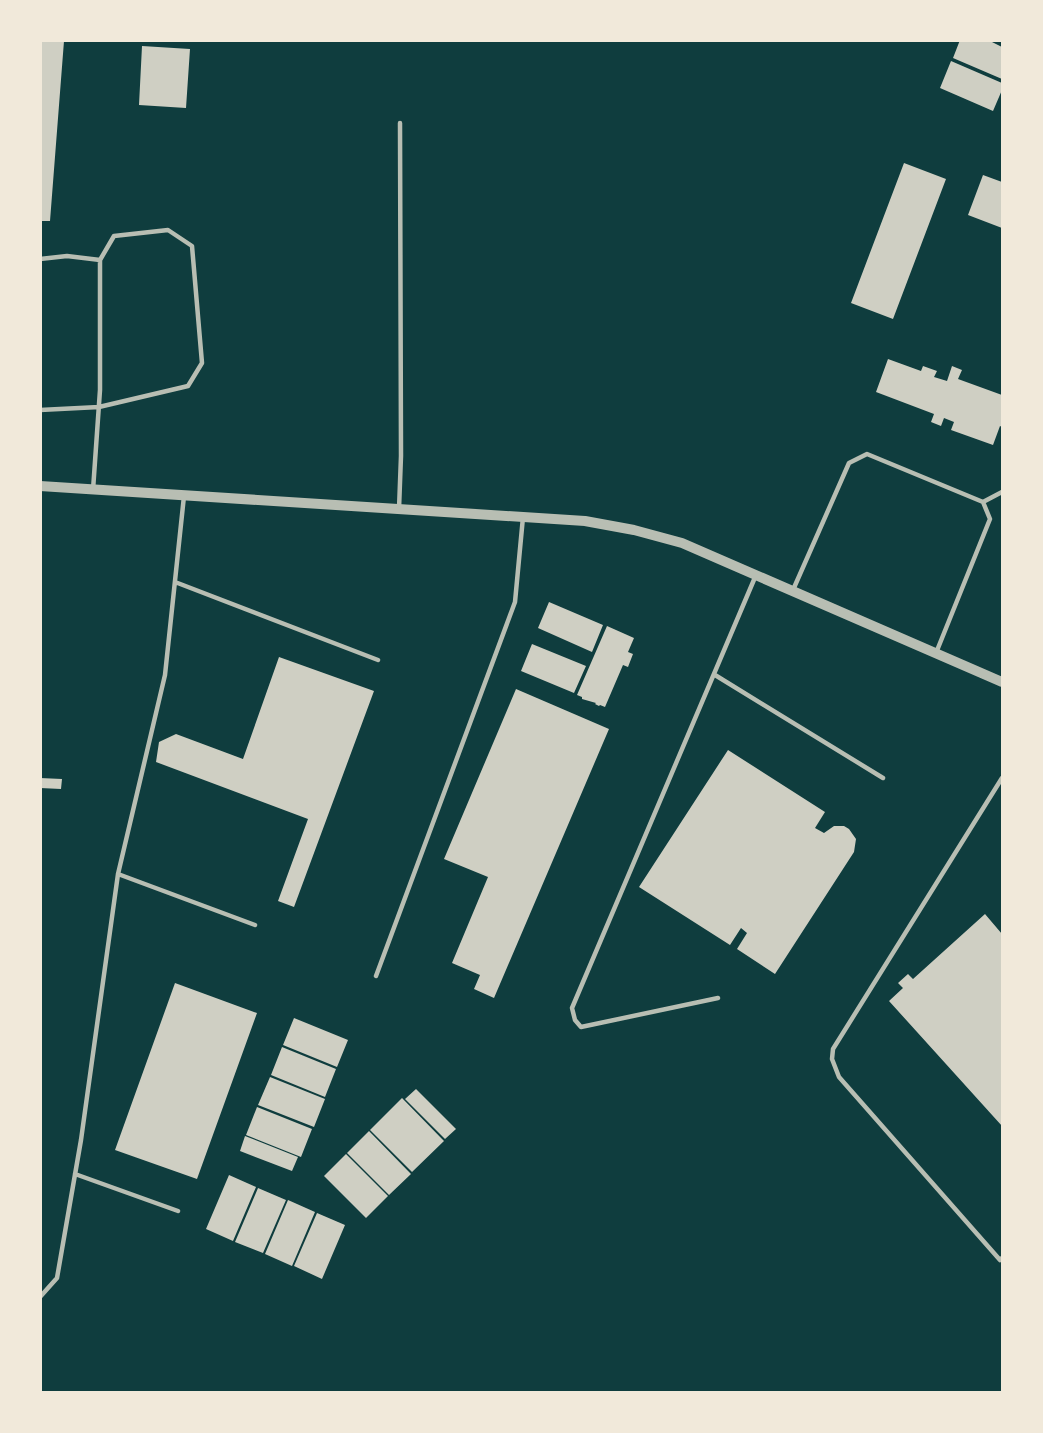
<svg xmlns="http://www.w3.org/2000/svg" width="1043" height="1433" font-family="Figtree,sans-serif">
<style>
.building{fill:#cfcfc3}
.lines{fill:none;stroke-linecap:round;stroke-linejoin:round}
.service{stroke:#b8beb3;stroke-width:4.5}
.tertiary{stroke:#b8beb3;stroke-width:10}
</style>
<rect width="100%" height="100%" fill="#0f3d3e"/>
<!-- building -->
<path class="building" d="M40,40l24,1 -14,180h-10z
M960,40h28l14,7v32l-49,-21z
M142,46l48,3 -4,59 -47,-3z
M951,61l51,22v7l-9,21 -53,-23z
M904,163l42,16 -53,140 -42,-16z
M983,175l19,7v46l-34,-13z
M888,359l33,12 2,-5 14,5 -3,6 13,4 5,-15 10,4 -4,9 44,16v32l-2,-1 -7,19 -42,-15 3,-8 -10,-4 -3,8 -10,-4 3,-8 -58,-22z
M549,602l54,23 -11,27 -54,-24z
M607,626l27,12 -6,14 5,2 -5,13 -5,-2 -18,42 -5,-2 -1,1 -4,-2 1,-1 -14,-4v-2l-5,-2z
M532,644l54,22 -12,27 -53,-22z
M279,657l95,34 -80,216 -16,-6 30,-82 -152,-57 3,-20 17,-8 67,25z
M516,689l93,40 -115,269 -20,-9 6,-14 -28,-12 36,-86 -44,-18z
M728,750l97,62 -10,16 9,5 10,-7h10l5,3 7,10 -2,13 -79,122 -38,-25 10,-16 -6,-5 -11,17 -91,-58z
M40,778l22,1 -1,10 -21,-1z
M985,914l17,20v192l-113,-125 14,-13 -5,-5 10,-9 5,5z
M175,983l82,30 -60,166 -82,-29z
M294,1018l54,22 -11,27 -54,-22z
M282,1047l54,22 -11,28 -54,-22z
M270,1077l55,22 -11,28 -56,-22z
M416,1089l40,40 -11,10 -40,-40z
M402,1098l42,43 -32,31 -42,-42z
M257,1107l55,22 -11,28 -55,-22z
M369,1131l42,43 -22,21 -42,-42z
M245,1136l53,21 -6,14 -52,-20z
M346,1154l42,42 -22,22 -42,-42z
M229,1175l27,12 -23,54 -27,-12z
M258,1188l28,12 -23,53 -28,-11z
M288,1200l27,12 -23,54 -27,-12z
M317,1213l28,12 -23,54 -28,-13z"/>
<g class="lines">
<!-- service -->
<path class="service" d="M40,259l27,-3 33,4
M40,410l59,-3 89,-21 14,-23 -10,-117 -24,-16 -54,6 -14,24v130l-7,100
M983,502l19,-10
M399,509l2,-53 -1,-333
M175,582l203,78
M793,590l56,-127 18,-9 116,48 7,17 -54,134
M715,675l168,103
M1002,778l-169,271 -1,10 7,18 161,183 2,-2
M118,874l137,51
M376,976l139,-374 8,-85
M718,998l-137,29 -6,-7 -3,-12 184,-433
M75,1174l103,37
M40,1297l17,-19 24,-138 37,-266 47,-199 19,-179"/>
<!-- tertiary -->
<path class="tertiary" d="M40,486l545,35 49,9 48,13 320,139"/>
</g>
<!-- border -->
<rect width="1043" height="1433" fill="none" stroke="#f1e9da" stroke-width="84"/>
</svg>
